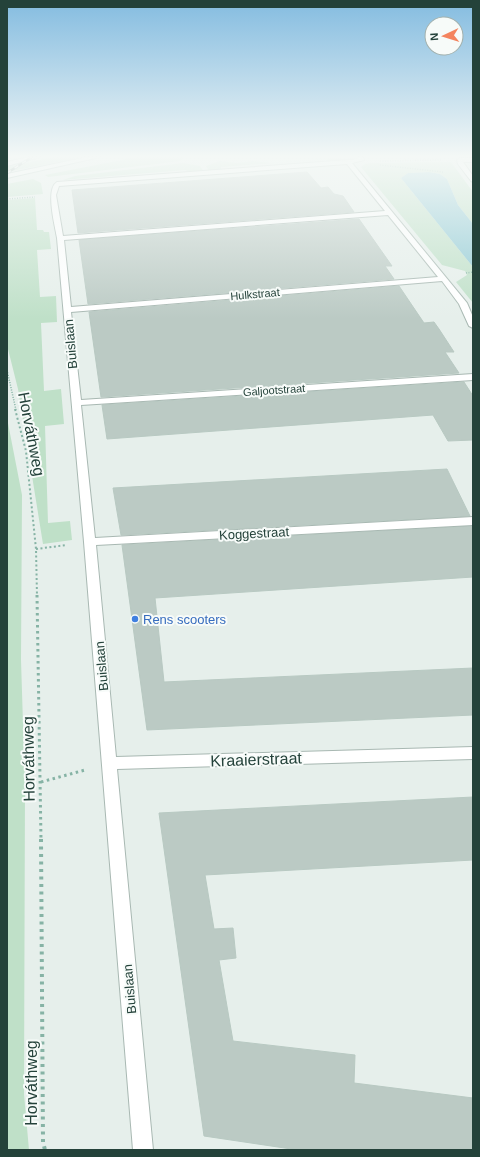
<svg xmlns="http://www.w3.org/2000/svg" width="480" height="1157" font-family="Arial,sans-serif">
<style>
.green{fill:#bfe0c8}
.water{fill:#8ec9d4}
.building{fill:#bbcac4;stroke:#b8c9c2}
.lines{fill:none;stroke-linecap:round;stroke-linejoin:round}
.street-casing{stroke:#a8b8b2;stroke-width:2}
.secondary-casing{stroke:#a4bbb3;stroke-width:2}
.path-far3{stroke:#86b3a5;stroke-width:1.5;stroke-dasharray:1 1.5;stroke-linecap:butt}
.path-far2{stroke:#86b3a5;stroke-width:2;stroke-dasharray:2 2.5;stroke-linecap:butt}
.path-far1{stroke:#86b3a5;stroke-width:3;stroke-dasharray:2.5 3.5;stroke-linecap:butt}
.path{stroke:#86b3a5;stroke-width:4;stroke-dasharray:3 4.5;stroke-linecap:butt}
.street{fill:#fff;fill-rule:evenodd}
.secondary{fill:#fff;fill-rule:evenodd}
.rail-casing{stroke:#5f7d75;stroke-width:2.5}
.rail{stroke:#f7fbf9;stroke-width:1.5;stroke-dasharray:4.5;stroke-linecap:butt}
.shop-dot{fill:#3f7fe0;stroke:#f7fbf9;stroke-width:1.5}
.labels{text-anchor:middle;stroke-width:4;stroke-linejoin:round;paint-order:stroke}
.far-street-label{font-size:11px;fill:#24423a;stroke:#f7fbf9}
.street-label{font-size:13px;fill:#24423a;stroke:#f7fbf9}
.shop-label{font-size:13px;fill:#366cbe;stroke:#f7fbf9;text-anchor:start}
.near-street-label{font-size:16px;fill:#24423a;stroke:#f7fbf9}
</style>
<rect width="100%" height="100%" fill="#e6efeb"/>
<!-- green -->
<path class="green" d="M53,157h29l-75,15v-5z
M137,157h47l-4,4 -132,16 -3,-2z
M338,158l3,2 -12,1 -2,-2 -106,8v2l-11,3 -4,-6 14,-5 17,2 16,-2 18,2z
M451,162l22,30v32l-15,-19 -11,-26 -7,-5 -11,-2 -21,1 -7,5 72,89v36l-17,-21 11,-7 -2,-4 -23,-6 -81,-98 4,-3 6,-1z
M183,163l17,3 4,6 -10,1 -9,-3 -122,10 12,-4z
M33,179l8,4 2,11 -36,3v-13z
M35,198l2,32h6l1,2h5l2,17 -14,1 3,47 16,-1 1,26 -16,1 3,68 17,-2 3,35 -19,2 3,97 22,-2 2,19 -29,4 -25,-155 -11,-44v-145z
M7,418l15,77 -1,165 4,128 -1,306 5,56h-22z"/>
<!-- water -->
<path class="water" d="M429,172l11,2 7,5 11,26 15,19v43l-72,-89 7,-5z"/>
<!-- building -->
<path class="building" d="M307,172l14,16 7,-1 6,7 9,2 11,16 -276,21 -6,-43z
M359,219l33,47h-7l9,13 -306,25 -9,-64z
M399,286l25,37 10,-1 5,7 15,23h-9l14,21 -358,24 -12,-85z
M464,382l9,14v44l-25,1 -15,-26 -326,24 -5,-34z
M447,469l23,47 -349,19 -8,-47z
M473,526v51l-318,21 9,84 309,-14v47l-326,15 -25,-185z
M473,797v63l-268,15 9,54 19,-1 3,30 -17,2 14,81 122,14 -1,28 119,15v52h-175l-94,-14 -45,-323z"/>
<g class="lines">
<defs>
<path id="street" d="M357,157h6l1,3 -12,3 115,140 6,14v11l-4,-2 -10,-22 -17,-23 -371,31 10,88 392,-26v6l-392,25 14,133 378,-21v8l-377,20 20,212 357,-10v12l-356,10 36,381h-20l-49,-608 -27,-304c-2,-12 -12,-49 0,-56l291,-22 10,-1zM347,164l38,47 -322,25 -7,-41 3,-9zM388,215l50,62 -367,30 -7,-67z
M473,158v4h-10l10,14v6l-2,-1 -13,-17 -1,-4 3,-2z"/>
<path id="secondary" d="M28,157h12l-33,9v-4z
M87,157h13l-93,21v-4z"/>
</defs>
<!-- street casing -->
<use href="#street" class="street-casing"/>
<!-- secondary casing -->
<use href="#secondary" class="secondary-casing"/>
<!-- path-far3 -->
<path class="path-far3" d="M380,161l61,-1
M380,165l63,7
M7,199l28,-2
M466,273l7,-1
M7,370l9,40"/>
<!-- path-far2 -->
<path class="path-far2" d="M15,409l11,42 10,98 1,47
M36,549l31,-4"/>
<!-- path-far1 -->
<path class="path-far1" d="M37,595l4,245
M41,782l44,-12"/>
<!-- path -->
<path class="path" d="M41,839l2,303 2,8"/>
<!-- street -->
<use href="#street" class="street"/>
<!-- secondary -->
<use href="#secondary" class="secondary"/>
<defs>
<path id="rail" d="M7,173l25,-16"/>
</defs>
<!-- rail casing -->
<use href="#rail" class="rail-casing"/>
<!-- rail -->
<use href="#rail" class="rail"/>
</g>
<!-- sky -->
<linearGradient id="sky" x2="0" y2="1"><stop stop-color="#84bce0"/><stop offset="0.49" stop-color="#f4f8f6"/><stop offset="1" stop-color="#f4f8f6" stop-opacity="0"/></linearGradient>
<rect width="480" height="319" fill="url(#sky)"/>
<!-- markers -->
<circle class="shop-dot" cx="135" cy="619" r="4"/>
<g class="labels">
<!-- far-street labels -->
<g class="far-street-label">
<text transform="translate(255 294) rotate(-5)" y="4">Hulkstraat</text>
<text transform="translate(274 390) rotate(-4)" y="4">Galjootstraat</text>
</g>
<!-- street labels -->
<g class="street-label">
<text transform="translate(70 344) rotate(-95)" y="5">Buislaan</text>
<text transform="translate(254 533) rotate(-3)" y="5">Koggestraat</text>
<text transform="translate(101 666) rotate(-95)" y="5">Buislaan</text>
<text transform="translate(129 989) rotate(-95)" y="5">Buislaan</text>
</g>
<!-- shop labels -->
<g class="shop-label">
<text x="143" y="624">Rens scooters</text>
</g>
<!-- near-street labels -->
<g class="near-street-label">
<text transform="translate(32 434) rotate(79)" y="6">Horváthweg</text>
<text transform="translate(28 759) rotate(-91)" y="6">Horváthweg</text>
<text transform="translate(256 759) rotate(-2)" y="6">Kraaierstraat</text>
<text transform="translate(31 1083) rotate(-90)" y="6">Horváthweg</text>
</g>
</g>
<!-- border -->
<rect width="480" height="1157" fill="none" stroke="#24423a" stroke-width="16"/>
<!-- north arrow -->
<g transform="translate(444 36) rotate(266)"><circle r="19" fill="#f7fbf9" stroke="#a3b1ad"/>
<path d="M0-3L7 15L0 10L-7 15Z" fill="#f4845f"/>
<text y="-6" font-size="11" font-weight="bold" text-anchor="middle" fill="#24423a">N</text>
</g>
</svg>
